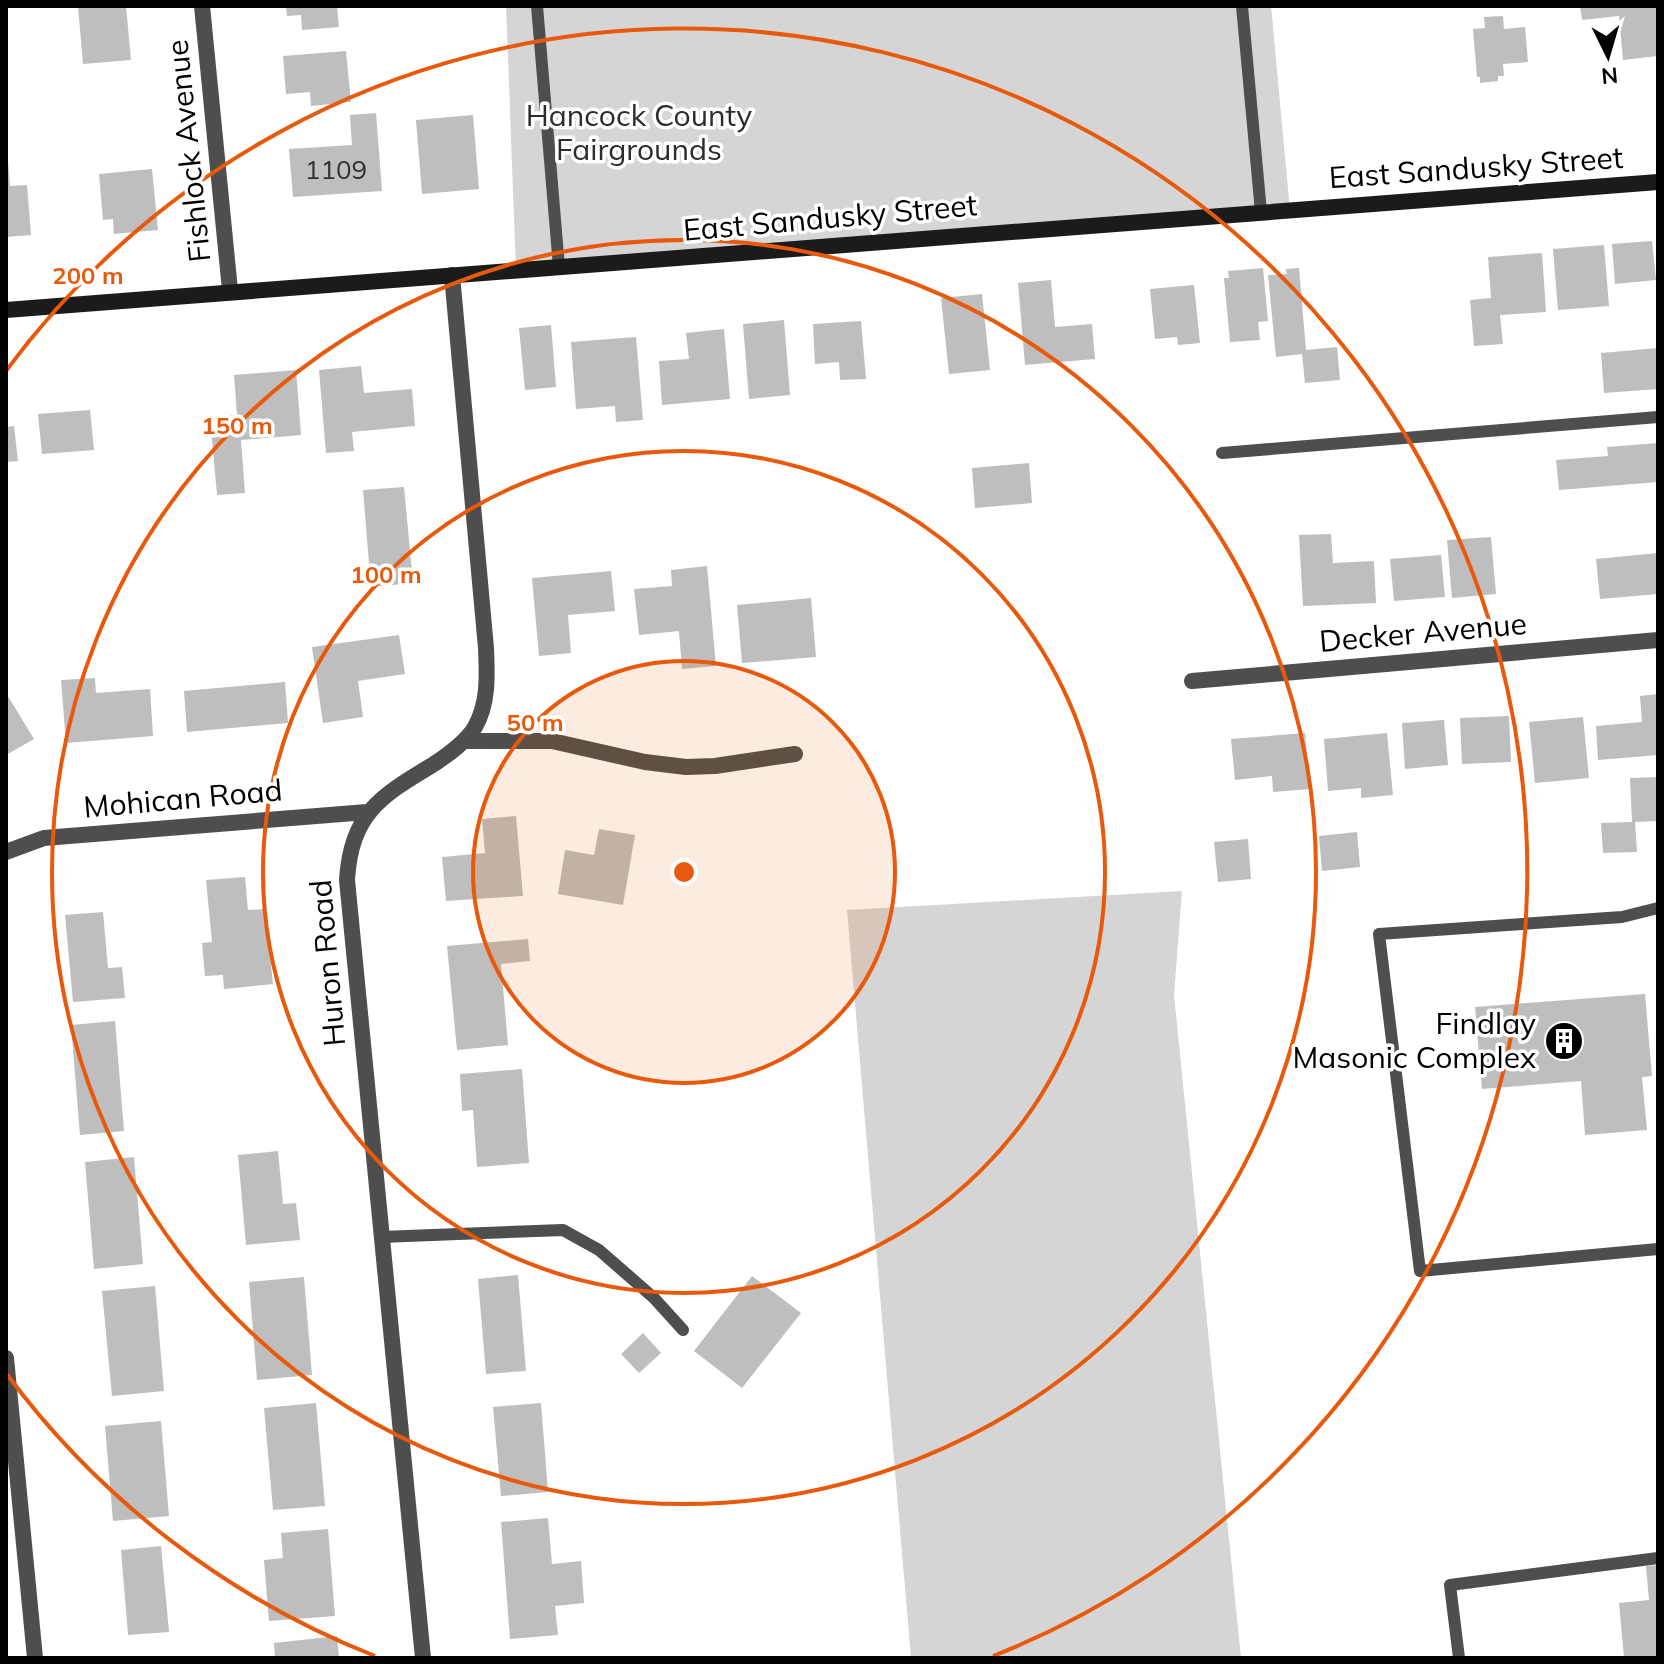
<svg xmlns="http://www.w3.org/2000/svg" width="1664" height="1664" font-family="Mulish,sans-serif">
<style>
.green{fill:#d5d5d5}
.building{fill:#bebebe}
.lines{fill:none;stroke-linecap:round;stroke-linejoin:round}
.service{stroke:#4e4e4e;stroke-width:12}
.minor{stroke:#4e4e4e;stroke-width:16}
.tertiary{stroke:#4e4e4e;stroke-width:16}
.secondary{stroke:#1b1b1b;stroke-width:16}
.ring{fill:none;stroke:#e8590c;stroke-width:4}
.labels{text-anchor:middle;stroke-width:7;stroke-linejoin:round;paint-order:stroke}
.number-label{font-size:26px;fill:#303030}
.park-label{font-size:30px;fill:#2c2c2c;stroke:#fff}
.street-label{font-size:30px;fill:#000;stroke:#fff}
.poi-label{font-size:30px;fill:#000;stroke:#fff;text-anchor:end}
.centre{fill:#e8590c;stroke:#fff;stroke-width:4}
.ring-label{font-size:24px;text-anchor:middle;font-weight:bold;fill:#e8590c;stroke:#fff;stroke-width:7;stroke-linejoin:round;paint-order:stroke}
</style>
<rect width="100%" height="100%" fill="#fff"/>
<!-- green -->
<path class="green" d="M506,6h765l19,204 -774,60z
M1182,891l-8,104 67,663h-330l-64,-748z"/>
<!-- building -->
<path class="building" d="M78,6h48l5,54 -48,4z
M286,6h51l2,21 -37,3 -1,-15 -14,1z
M1580,6h78v50l-35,4 -4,-44 -37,4z
M1503,16l1,13 21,-2 3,35 -25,2 1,12h-6v5l-18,2v-6h-3l-4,-48 12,-1 -1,-11z
M346,51l5,51 -40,4 -1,-14 -24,2 -3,-38z
M376,113l6,78 -89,6 -4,-48 63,-4 -2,-30z
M473,115l6,74 -57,5 -6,-74z
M6,161h2l2,25 17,-1 4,50 -25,2z
M152,169l6,61 -44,4 -1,-15 -10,1 -4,-46z
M1652,241l4,39 -41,4 -3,-40z
M1604,245l5,61 -51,4 -5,-61z
M1542,253l4,59 -46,3 3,29 -29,2 -4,-46 21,-2 -3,-41z
M1263,268l5,53 -10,1 2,18 -30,2 -6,-64h5l-1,-7z
M1299,268l7,82 31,-3 3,33 -35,3 -3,-29 -26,3 -8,-82 19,-1 -1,-5z
M1051,280l4,47 37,-3 3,35 -70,6 -7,-82z
M1194,285l6,58 -22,2 -1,-8 -22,2 -5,-50z
M982,294l8,76 -41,4 -8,-76z
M784,320l6,75 -41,4 -6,-75z
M861,321l5,58 -26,1 -1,-18 -24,2 -2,-40z
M551,325l5,62 -31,3 -6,-62z
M724,329l6,70 -68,6 -3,-44 30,-2 -3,-26z
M636,337l7,83 -27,2 -1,-16 -39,3 -5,-67z
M1658,348v41l-54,4 -3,-40z
M361,366l3,27 48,-4 3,37 -63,6 2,19 -28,2 -7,-83z
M296,370l5,65 -60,5 4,53 -28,2 -7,-78 27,-2 -3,-40z
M90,410l4,40 -52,4 -4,-40z
M14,426l4,35 -12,1v-35z
M1658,443v39l-99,8 -3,-30 52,-4 -1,-9z
M1029,463l3,40 -57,5 -3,-40z
M404,487l9,96 -42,4 -8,-97z
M1331,534l2,29 41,-2 2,42 -73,3 -4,-71z
M1491,537l5,57 -44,4 -5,-58z
M1658,553v41l-58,5 -4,-40z
M1441,555l4,42 -51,4 -4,-42z
M707,566l9,100 -34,3 -3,-38 -40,4 -5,-46 38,-3 -1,-16z
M611,571l4,40 -47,4 3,38 -32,3 -7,-78z
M811,598l5,59 -74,6 -5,-58z
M399,635l6,39 -47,7 5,36 -40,6 -11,-76z
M95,678l1,15 54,-4 3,47 -87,7 -5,-63z
M285,682l3,41 -101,9 -3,-41z
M6,693l28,46 -28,16z
M1658,694v61l-60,5 -2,-34 46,-4 -2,-26z
M1509,716l2,46 -49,2 -2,-46z
M1583,717l6,61 -54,5 -6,-61z
M1444,720l4,45 -43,4 -3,-46z
M1305,733l5,56 -37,3 -1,-16 -37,4 -4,-41z
M1387,733l6,62 -32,3v-10l-33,3 -4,-52z
M1658,777v44l-23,1 2,30 -34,1 -2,-30 31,-1 -2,-44z
M516,816l7,80 -77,5 -4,-44 43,-4 -3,-34z
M599,829l36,6 -12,70 -65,-11 7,-44 29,5z
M1357,832l3,35 -38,4 -3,-35z
M1248,839l3,40 -33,3 -4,-40z
M245,877l3,33 17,-1 8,75 -49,5 -1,-14 -18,1 -3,-33 10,-1 -6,-62z
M103,912l5,56 14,-1 3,31 -52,4 -8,-87z
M528,939l2,22 -29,3 7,81 -51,5 -10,-104z
M1645,994l7,82 -10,1 5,53 -62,5 -4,-54 -99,8 -7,-82z
M115,1021l9,110 -44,4 -9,-110z
M522,1069l7,94 -52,4 -4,-57 -11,1 -2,-37z
M278,1151l5,53 13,-1 4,37 -54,5 -8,-90z
M134,1157l9,107 -49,5 -9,-107z
M518,1275l8,96 -40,3 -8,-95z
M752,1276l49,37 -59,75 -48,-37z
M304,1277l8,98 -55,5 -8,-98z
M155,1286l9,105 -52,5 -10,-105z
M643,1333l18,20 -22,20 -18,-19z
M316,1403l9,103 -52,4 -9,-102z
M541,1403l7,89 -47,4 -8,-89z
M161,1421l8,95 -56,5 -8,-95z
M548,1518l4,46 29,-3 3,42 -29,3 3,29 -48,4 -9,-117z
M328,1529l7,87 -66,5 -5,-61 19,-2 -2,-25z
M161,1546l8,86 -41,3 -7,-85z
M1658,1565v93h-34l-5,-55 30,-3 -3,-34z
M337,1636l2,22h-64l-1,-15z"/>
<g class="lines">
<!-- service -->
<path class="service" d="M537,6l22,261
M1242,6l19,206
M1222,453l436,-36
M1658,908l-36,9 -243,17 41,337 238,-22
M381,1237l182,-7 36,20 55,48 29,32
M1459,1658l-9,-73 208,-27"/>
<!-- minor -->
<path class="minor" d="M1192,681l466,-41
M464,741h88l93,21 41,5 29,-1 80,-12
M6,852l38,-14 323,-26
M6,1358l29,300
M423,1658l-76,-778c4,-67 34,-84 87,-116 15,-10 32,-22 41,-37 14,-25 12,-52 11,-79l-34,-373"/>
<!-- tertiary -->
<path class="tertiary" d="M202,6l28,284"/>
<!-- secondary -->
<path class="secondary" d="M6,310l1652,-128"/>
</g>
<!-- distance rings -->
<circle cx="684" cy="872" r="211" fill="#e8590c" fill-opacity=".12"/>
<g class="ring">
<circle cx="684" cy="872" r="211"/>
<circle cx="684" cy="872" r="421"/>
<circle cx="684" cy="872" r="632"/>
<path d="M375 1656A843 843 0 0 1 6 1373M6 371A843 843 0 1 1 993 1656"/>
</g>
<!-- icons -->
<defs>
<symbol id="building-disc" viewBox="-11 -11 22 22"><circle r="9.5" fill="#000" stroke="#fff"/><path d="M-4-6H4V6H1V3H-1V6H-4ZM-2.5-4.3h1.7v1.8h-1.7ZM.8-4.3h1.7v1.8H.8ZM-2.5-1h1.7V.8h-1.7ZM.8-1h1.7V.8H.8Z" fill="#fff"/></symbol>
</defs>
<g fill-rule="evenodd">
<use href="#building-disc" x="1542" y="1019" width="44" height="44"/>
</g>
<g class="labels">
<!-- number labels -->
<g class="number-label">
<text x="336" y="179">1109</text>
</g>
<!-- park labels -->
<g class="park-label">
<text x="639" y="126">Hancock County<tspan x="639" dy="34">Fairgrounds</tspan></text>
</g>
<!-- street labels -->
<g class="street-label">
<text transform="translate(189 151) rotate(-96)" y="10">Fishlock Avenue</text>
<text transform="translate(1476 168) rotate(-4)" y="10">East Sandusky Street</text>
<text transform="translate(830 218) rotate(-5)" y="10">East Sandusky Street</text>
<text transform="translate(1423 633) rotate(-5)" y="10">Decker Avenue</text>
<text transform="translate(183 799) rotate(-5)" y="10">Mohican Road</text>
<text transform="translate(328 963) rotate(-95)" y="10">Huron Road</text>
</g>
<!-- poi labels -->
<g class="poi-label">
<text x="1536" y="1034">Findlay<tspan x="1536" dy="34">Masonic Complex</tspan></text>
</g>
</g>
<circle cx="684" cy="872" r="12" class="centre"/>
<g class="ring-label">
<text x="88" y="284">200 m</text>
<text x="237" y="434">150 m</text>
<text x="386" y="583">100 m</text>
<text x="535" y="731">50 m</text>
</g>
<!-- border -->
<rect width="1664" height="1664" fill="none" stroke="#000000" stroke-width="16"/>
<!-- north arrow -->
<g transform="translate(1608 56) rotate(175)" stroke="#ffffff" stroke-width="6" paint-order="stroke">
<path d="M0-6L14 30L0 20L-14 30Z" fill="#000000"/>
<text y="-12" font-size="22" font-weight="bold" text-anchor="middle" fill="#000000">N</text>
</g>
</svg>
